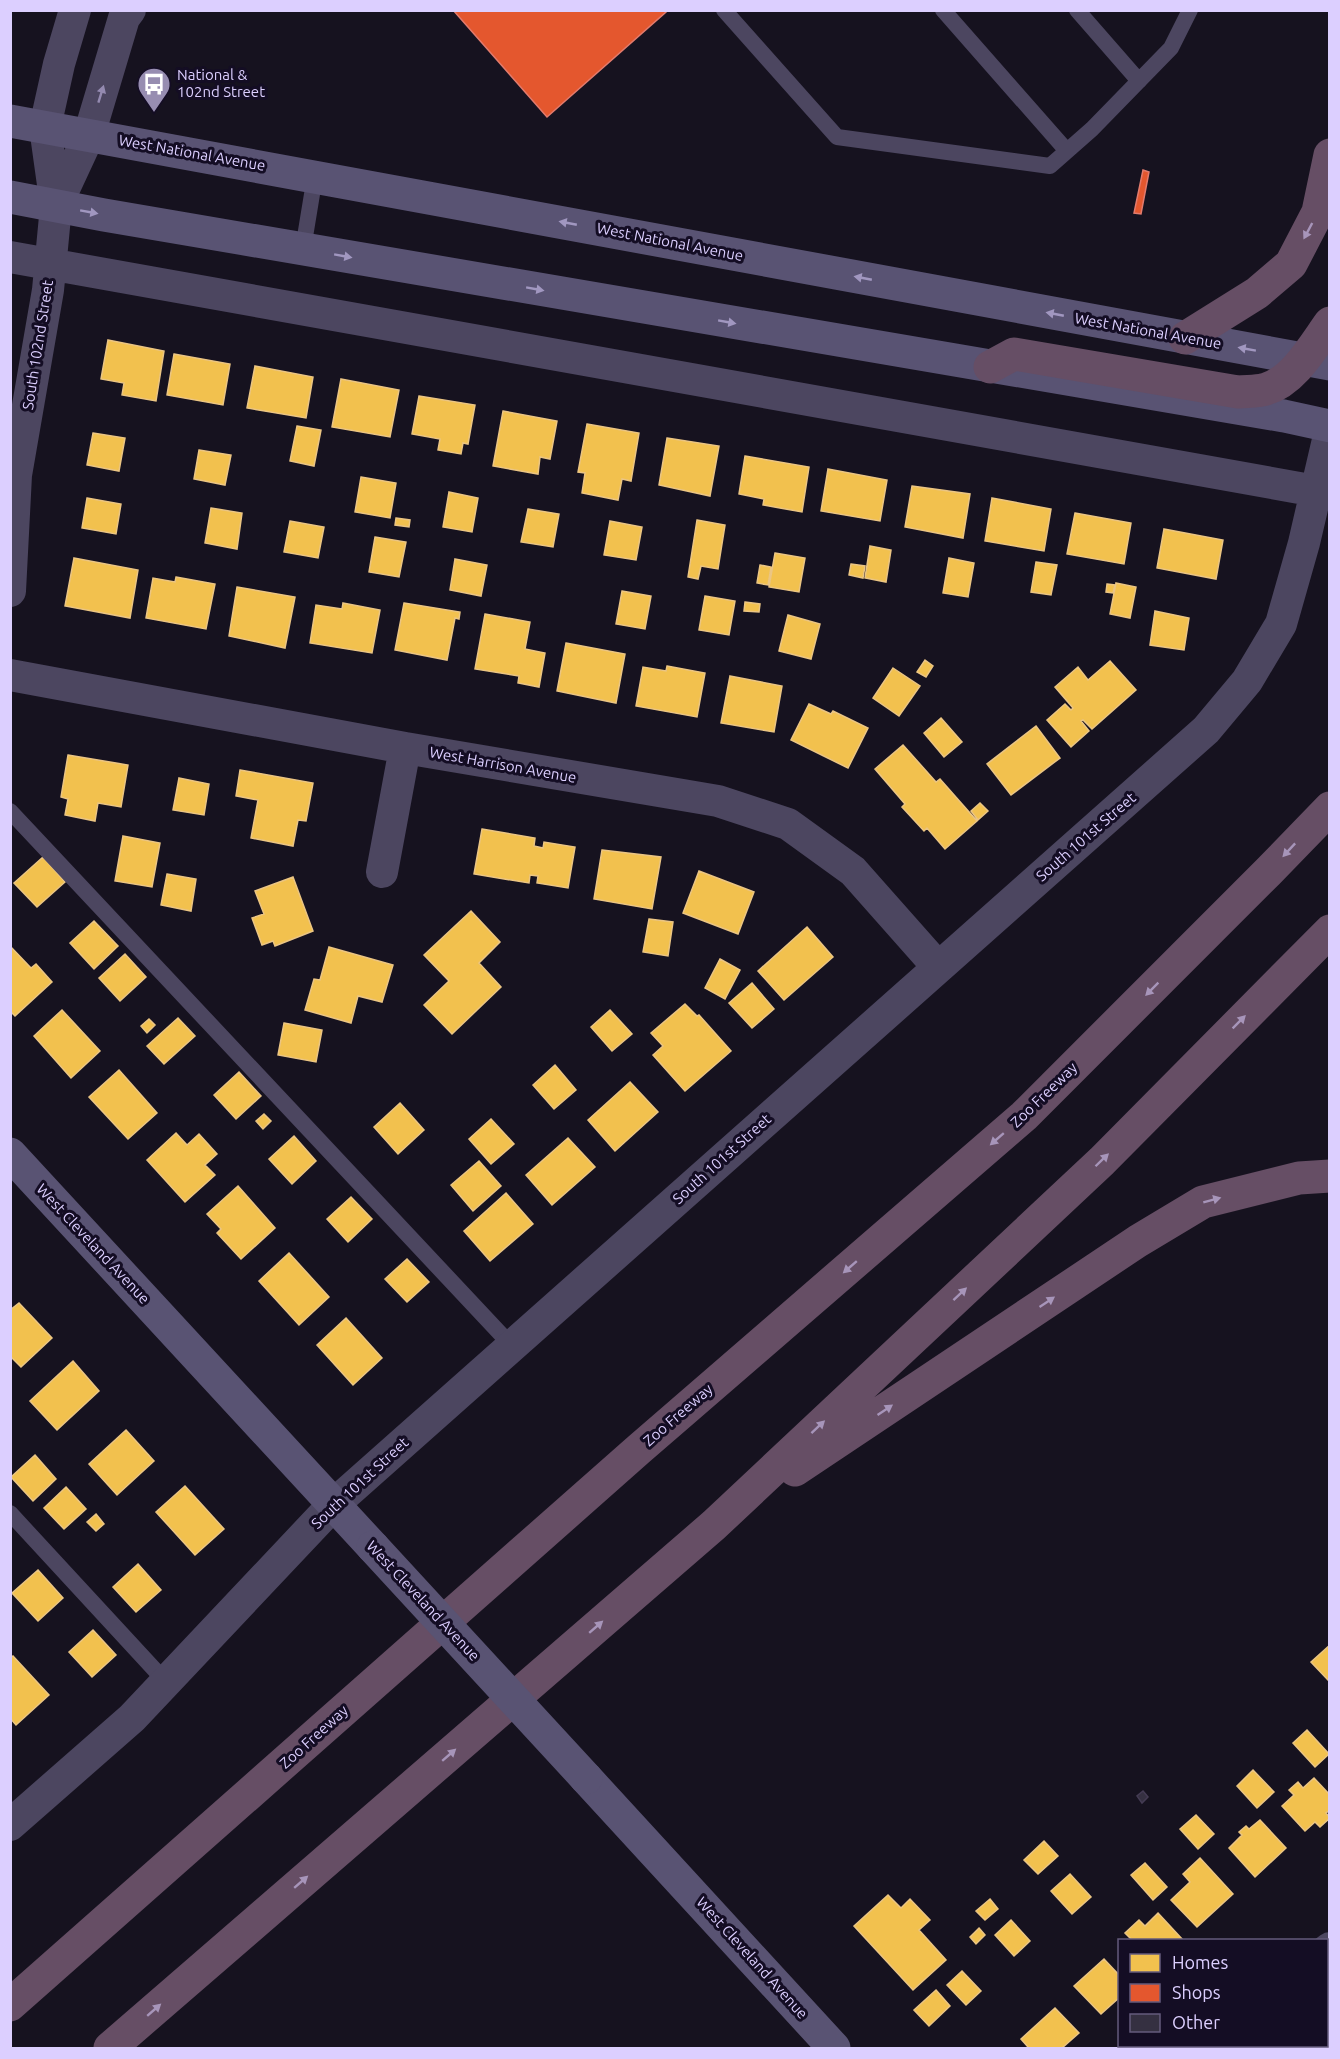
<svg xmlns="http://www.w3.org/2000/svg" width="1340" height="2059" font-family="Ubuntu,sans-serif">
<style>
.homes{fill:#f2c14e;stroke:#ebc583;stroke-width:1.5}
.shops{fill:#e4572e;stroke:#e27b6d;stroke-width:1.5}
.building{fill:#353041;stroke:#443b53;stroke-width:1.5}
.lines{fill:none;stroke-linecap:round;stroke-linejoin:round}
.lane{stroke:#4c4660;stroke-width:16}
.street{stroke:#4c4660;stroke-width:32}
.secondary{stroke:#595373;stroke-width:33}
.highway{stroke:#664e65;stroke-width:33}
.secondary-bridge{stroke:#595373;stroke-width:33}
.oneway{fill:#948ab0}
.oneway2{fill:#a197c0}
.oneway3{fill:#a795ba}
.labels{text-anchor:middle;stroke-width:6;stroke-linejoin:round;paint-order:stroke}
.poi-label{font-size:15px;fill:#dccfff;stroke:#140d24;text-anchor:start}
.street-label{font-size:15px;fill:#dccfff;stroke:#140d24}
</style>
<rect width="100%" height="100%" fill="#16121f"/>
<!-- homes -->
<path class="homes" d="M108,340l56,11 -8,50 -34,-6 2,-12 -23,-4z
M174,354l56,10 -7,41 -56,-10z
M255,366l58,11 -7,41 -59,-10z
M341,379l58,11 -9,47 -58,-10z
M419,396l56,9 -7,39 -5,-1 -2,11 -23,-4 2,-11 -28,-5z
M503,411l54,10 -7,38 -10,-2 -2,17 -45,-8z
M587,424l52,9 -8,48 -9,-2 -4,21 -36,-7 3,-20 -7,-1z
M297,426l24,4 -7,36 -24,-5z
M93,433l32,5 -6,33 -32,-6z
M667,438l52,8 -9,50 -51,-11z
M199,450l32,5 -6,30 -31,-6z
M745,456l64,11 -7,45 -39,-7 1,-6 -25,-5z
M828,469l59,11 -7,41 -59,-10z
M361,477l35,6 -6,35 -35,-6z
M912,486l58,8 -7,44 -58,-11z
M449,492l29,6 -6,34 -29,-5z
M87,498l34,6 -5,30 -34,-6z
M992,498l59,11 -7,42 -59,-10z
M211,508l31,5 -5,36 -32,-6z
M528,509l31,5 -6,33 -32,-5z
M1075,513l56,10 -7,41 -57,-10z
M396,518l14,2 -1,7 -14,-2z
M697,520l28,5 -7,44 -17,-3 -3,13 -10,-2z
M290,521l34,6 -6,31 -34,-6z
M610,521l32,6 -6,33 -32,-5z
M1164,529l59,11 -7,39 -59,-11z
M375,537l31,5 -7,35 -30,-5z
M870,546l21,4 -5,32 -21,-4z
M775,553l30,5 -6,34 -30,-5z
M74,558l64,12 -8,48 -65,-12z
M949,558l25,5 -6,34 -25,-4z
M455,559l32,6 -6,31 -31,-6z
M1036,562l21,3 -6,30 -20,-3z
M851,564l14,2 -2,12 -14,-3z
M760,565l11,2 -3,18 -11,-2z
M176,577l39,7 -9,45 -60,-11 7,-40 22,4z
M1116,583l20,4 -6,31 -20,-4z
M1107,584l8,1 -2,8 -7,-1z
M237,587l58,10 -10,51 -56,-12z
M622,591l29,5 -6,33 -29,-5z
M705,596l30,5 -6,34 -30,-5z
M745,602l15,2 -1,8 -15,-1z
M343,603l37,7 -8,43 -62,-10 6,-38 26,4z
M404,603l56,9 -1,7 -4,-1 -8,42 -52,-10z
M1155,611l34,7 -5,32 -34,-5z
M485,614l45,8 -5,27 20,4 -6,34 -21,-4 1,-7 -44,-7z
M788,615l32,9 -9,35 -32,-8z
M566,643l59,11 -9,49 -59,-12z
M925,660l8,6 -7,11 -9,-5z
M1110,661l26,29 -44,39 -9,-9 -2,1 8,10 -18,16 -24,-27 18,-16 6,6 2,-2 -18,-21 23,-20 10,13z
M667,666l38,7 -8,44 -61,-11 7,-39 23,4z
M893,668l27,18 -21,30 -26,-18z
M730,676l52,10 -8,46 -53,-9z
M809,704l22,10 2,-3 35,17 -20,40 -57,-28z
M941,718l21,24 -18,15 -20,-24z
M1036,726l24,32 -49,37 -24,-31z
M903,745l33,37 4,-3 37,42 -32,28 -18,-21 -3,3 -22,-24 3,-3 -30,-35z
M68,755l60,10 -7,42 -23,-4 -3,18 -30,-6 3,-16 -7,-2z
M240,770l73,13 -7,38 -8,-1 -5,26 -42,-8 7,-38 -22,-4z
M179,778l30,6 -5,31 -31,-5z
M980,803l8,8 -10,9 -7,-9z
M482,829l53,9 -1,8 9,2 1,-6 31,5 -7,41 -31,-5 1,-7 -8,-1 -1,8 -55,-9z
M123,836l37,7 -8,44 -37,-6z
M602,850l59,7 -9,52 -58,-10z
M43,857l22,25 -28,25 -23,-24z
M699,871l55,21 -16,42 -55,-21z
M167,874l29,5 -5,32 -30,-6z
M293,877l20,54 -38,15 -2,-5 -11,4 -10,-27 12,-4 -9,-23z
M471,911l29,31 -21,21 22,24 -49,47 -28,-29 25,-24 -25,-26z
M649,919l24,3 -5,34 -25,-4z
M94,921l24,25 -24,23 -24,-26z
M807,927l26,30 -49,43 -26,-29z
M10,946l21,22 5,-4 16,18 -37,34 -5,-5z
M329,947l64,18 -11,37 -24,-6 -7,27 -46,-13 9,-31 6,1z
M125,954l21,23 -26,24 -21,-23z
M720,959l20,11 -15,29 -20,-11z
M752,983l22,26 -22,19 -23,-25z
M685,1004l12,12 2,-1 32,36 -46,40 -32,-36 10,-9 -12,-13z
M62,1010l38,41 -29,27 -37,-42z
M610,1010l22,24 -20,17 -21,-24z
M178,1018l17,18 -31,28 -17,-18z
M149,1019l6,6 -8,8 -6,-7z
M284,1023l38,7 -6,32 -38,-7z
M555,1065l21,25 -22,19 -21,-24z
M119,1070l38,43 -29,26 -39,-42z
M239,1072l22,24 -25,23 -22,-24z
M630,1082l28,30 -43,39 -27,-31z
M400,1103l24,27 -26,24 -24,-27z
M264,1114l7,7 -8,8 -7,-8z
M491,1119l23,25 -23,20 -22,-25z
M176,1133l11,12 12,-11 18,20 -12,11 10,10 -30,27 -38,-42z
M294,1136l22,25 -24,23 -23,-25z
M568,1138l27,29 -43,38 -26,-30z
M479,1161l22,25 -28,25 -22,-26z
M238,1186l37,42 -34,31 -24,-26 4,-4 -14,-15z
M506,1193l27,31 -43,37 -26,-30z
M351,1197l21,22 -24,23 -21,-23z
M289,1253l40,44 -30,28 -40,-44z
M407,1259l22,23 -22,20 -22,-23z
M19,1303l33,35 -31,29 -11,-11v-46z
M346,1318l36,40 -29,27 -36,-40z
M73,1361l26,30 -42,39 -27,-29z
M126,1430l28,31 -37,34 -28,-31z
M35,1455l21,24 -23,22 -22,-24z
M185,1486l39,43 -29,26 -39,-43z
M66,1487l20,22 -22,20 -20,-21z
M96,1514l8,10 -8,7 -9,-9z
M138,1564l23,26 -25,22 -23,-25z
M38,1570l25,28 -25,23 -26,-28z
M93,1630l23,25 -24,22 -23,-25z
M1330,1645v37l-19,-20z
M13,1656l36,39 -33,30 -6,-7v-60z
M1307,1730l22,24 -14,13 -22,-24z
M1253,1770l21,22 -17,16 -20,-22z
M1314,1778l16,17v15l-4,3 4,5 -10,9 -5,-5 -10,9 -23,-25 12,-11 -5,-5 9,-8 5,6z
M1196,1815l18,19 -16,15 -18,-20z
M1260,1820l26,28 -31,29 -26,-29 13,-13 -3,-3 7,-6 3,3z
M1044,1841l14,15 -20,18 -14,-14z
M1200,1858l33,36 -36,33 -26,-27 19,-18 -7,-8z
M1145,1863l22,24 -14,13 -22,-25z
M1070,1874l21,23 -19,17 -21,-23z
M888,1895l13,13 9,-9 20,21 -11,10 27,30 -33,30 -59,-64z
M990,1899l8,10 -13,11 -9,-9z
M1158,1913l25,27h-54l2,-1 -6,-6 14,-13 6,6z
M1011,1920l19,21 -16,15 -19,-21z
M979,1928l6,7 -9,9 -6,-7z
M1104,1959l16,17v21l-19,17 -27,-28z
M962,1971l19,20 -15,14 -19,-20z
M936,1990l14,16 -21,20 -15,-16z
M1055,2008l24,25 -17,15h-35l1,-1 -7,-8z"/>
<!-- shops -->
<path class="shops" d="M453,10h212l1,2 -119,105z
M1143,170l6,2 -8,42 -7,-1z"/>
<!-- building -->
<path class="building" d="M1143,1791l5,6 -6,6 -5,-7z"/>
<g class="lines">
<!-- lane -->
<path class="lane" d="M724,10l113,127 213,29 42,-37 79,-81 19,-38
M943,10l124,141
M1077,10l62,71
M303,249l12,-73
M10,811l502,535
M10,1513l156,169"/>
<!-- street -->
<path class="street" d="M56,206l33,-71 35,-117 6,-8
M10,257l1306,234
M10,591l6,-116 32,-185 8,-84 -11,-79 14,-63 16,-54
M10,675l395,73 313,53 70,23 65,47 85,96
M382,872l23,-124
M10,1825l122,-107 201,-213 873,-775 41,-49 34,-57 23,-81 26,-112
M1326,1951l4,-3
M1214,2048l4,-2"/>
<!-- secondary -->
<path class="secondary" d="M10,121l1320,243
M10,197l94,18 1180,201 46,10
M10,1154l363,393
M586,1778l248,270"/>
<!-- highway -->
<path class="highway" d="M1185,338l72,-45 34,-29 27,-52 12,-57
M990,367l24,-13 224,38c9,-1 20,0 28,-3 28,-8 48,-44 64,-66
M795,1470l343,-229 65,-39 96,-24 31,-2
M10,2005l628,-555 386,-334 244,-244 62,-64
M110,2048l604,-523 388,-364 228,-230"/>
<!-- secondary-bridge -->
<path class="secondary-bridge" d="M373,1547l213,231"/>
</g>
<!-- one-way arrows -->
<defs><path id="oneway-solid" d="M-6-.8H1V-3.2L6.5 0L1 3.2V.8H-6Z" transform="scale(1.5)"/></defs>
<use class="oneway" href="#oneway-solid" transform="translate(101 94) rotate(-73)"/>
<g class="oneway2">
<use href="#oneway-solid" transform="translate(89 212) rotate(10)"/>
<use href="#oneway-solid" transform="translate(568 223) rotate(-169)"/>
<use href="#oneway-solid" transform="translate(343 256) rotate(10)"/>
<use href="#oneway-solid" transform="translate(863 278) rotate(-169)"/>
<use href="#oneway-solid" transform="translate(535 289) rotate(10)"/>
<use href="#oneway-solid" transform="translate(1055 314) rotate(-169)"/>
<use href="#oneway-solid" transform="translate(727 322) rotate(10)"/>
<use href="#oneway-solid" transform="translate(1247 349) rotate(-170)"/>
</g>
<g class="oneway3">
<use href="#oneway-solid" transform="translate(1308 231) rotate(118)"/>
<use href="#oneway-solid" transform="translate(1289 850) rotate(133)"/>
<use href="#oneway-solid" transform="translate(1152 989) rotate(135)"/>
<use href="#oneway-solid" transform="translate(1239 1022) rotate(-45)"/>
<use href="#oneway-solid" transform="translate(997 1139) rotate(139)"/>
<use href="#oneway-solid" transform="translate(1102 1160) rotate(-44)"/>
<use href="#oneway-solid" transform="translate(1212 1200) rotate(-15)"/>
<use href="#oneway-solid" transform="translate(850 1267) rotate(139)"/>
<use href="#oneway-solid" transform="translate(960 1294) rotate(-43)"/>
<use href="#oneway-solid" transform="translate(1047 1302) rotate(-34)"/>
<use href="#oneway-solid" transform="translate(885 1410) rotate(-34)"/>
<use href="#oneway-solid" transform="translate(818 1427) rotate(-43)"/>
<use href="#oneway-solid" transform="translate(596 1627) rotate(-41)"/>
<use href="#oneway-solid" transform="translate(449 1755) rotate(-41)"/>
<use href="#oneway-solid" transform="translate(301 1882) rotate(-41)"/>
<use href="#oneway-solid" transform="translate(154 2010) rotate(-41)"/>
</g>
<!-- icons -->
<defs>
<symbol id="bus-pin" viewBox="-11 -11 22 30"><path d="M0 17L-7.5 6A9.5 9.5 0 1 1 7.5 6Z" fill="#978db1" stroke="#140d24"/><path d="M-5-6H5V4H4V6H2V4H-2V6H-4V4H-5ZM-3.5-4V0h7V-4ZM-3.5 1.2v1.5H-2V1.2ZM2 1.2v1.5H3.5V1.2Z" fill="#fff"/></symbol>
</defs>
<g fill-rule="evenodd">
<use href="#bus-pin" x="135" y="65" width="38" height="52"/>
</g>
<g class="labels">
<!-- poi labels -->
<g class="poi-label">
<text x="177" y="80">National &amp;<tspan x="177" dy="17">102nd Street</tspan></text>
</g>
<!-- street labels -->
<g class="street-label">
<text transform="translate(192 153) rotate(10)" y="5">West National Avenue</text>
<text transform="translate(670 242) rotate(11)" y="5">West National Avenue</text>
<text transform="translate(1148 331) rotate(10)" y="5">West National Avenue</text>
<text transform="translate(38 345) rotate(-81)" y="5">South 102nd Street</text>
<text transform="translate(503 765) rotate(10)" y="5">West Harrison Avenue</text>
<text transform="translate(1086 837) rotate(-41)" y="5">South 101st Street</text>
<text transform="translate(1044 1095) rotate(-44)" y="5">Zoo Freeway</text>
<text transform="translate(722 1159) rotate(-42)" y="5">South 101st Street</text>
<text transform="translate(93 1244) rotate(47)" y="5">West Cleveland Avenue</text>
<text transform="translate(678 1415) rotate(-41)" y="5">Zoo Freeway</text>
<text transform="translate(360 1483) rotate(-43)" y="5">South 101st Street</text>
<text transform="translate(423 1601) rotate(47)" y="5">West Cleveland Avenue</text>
<text transform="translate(314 1737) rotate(-42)" y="5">Zoo Freeway</text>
<text transform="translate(752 1958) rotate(48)" y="5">West Cleveland Avenue</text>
</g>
</g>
<!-- border -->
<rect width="1340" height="2059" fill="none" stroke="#dccfff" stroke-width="24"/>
<!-- legend -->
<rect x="1118" y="1939" width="210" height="108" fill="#140d24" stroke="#645b7c" stroke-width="1.5"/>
<rect x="1130" y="1954" width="30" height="18" fill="#f2c14e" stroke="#645b7c" stroke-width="1.5"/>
<text x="1172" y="1969" font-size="18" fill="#dccfff">Homes</text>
<rect x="1130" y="1984" width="30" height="18" fill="#e4572e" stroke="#645b7c" stroke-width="1.5"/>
<text x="1172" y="1999" font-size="18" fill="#dccfff">Shops</text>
<rect x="1130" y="2014" width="30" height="18" fill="#353041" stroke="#645b7c" stroke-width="1.5"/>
<text x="1172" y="2029" font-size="18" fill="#dccfff">Other</text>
</svg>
